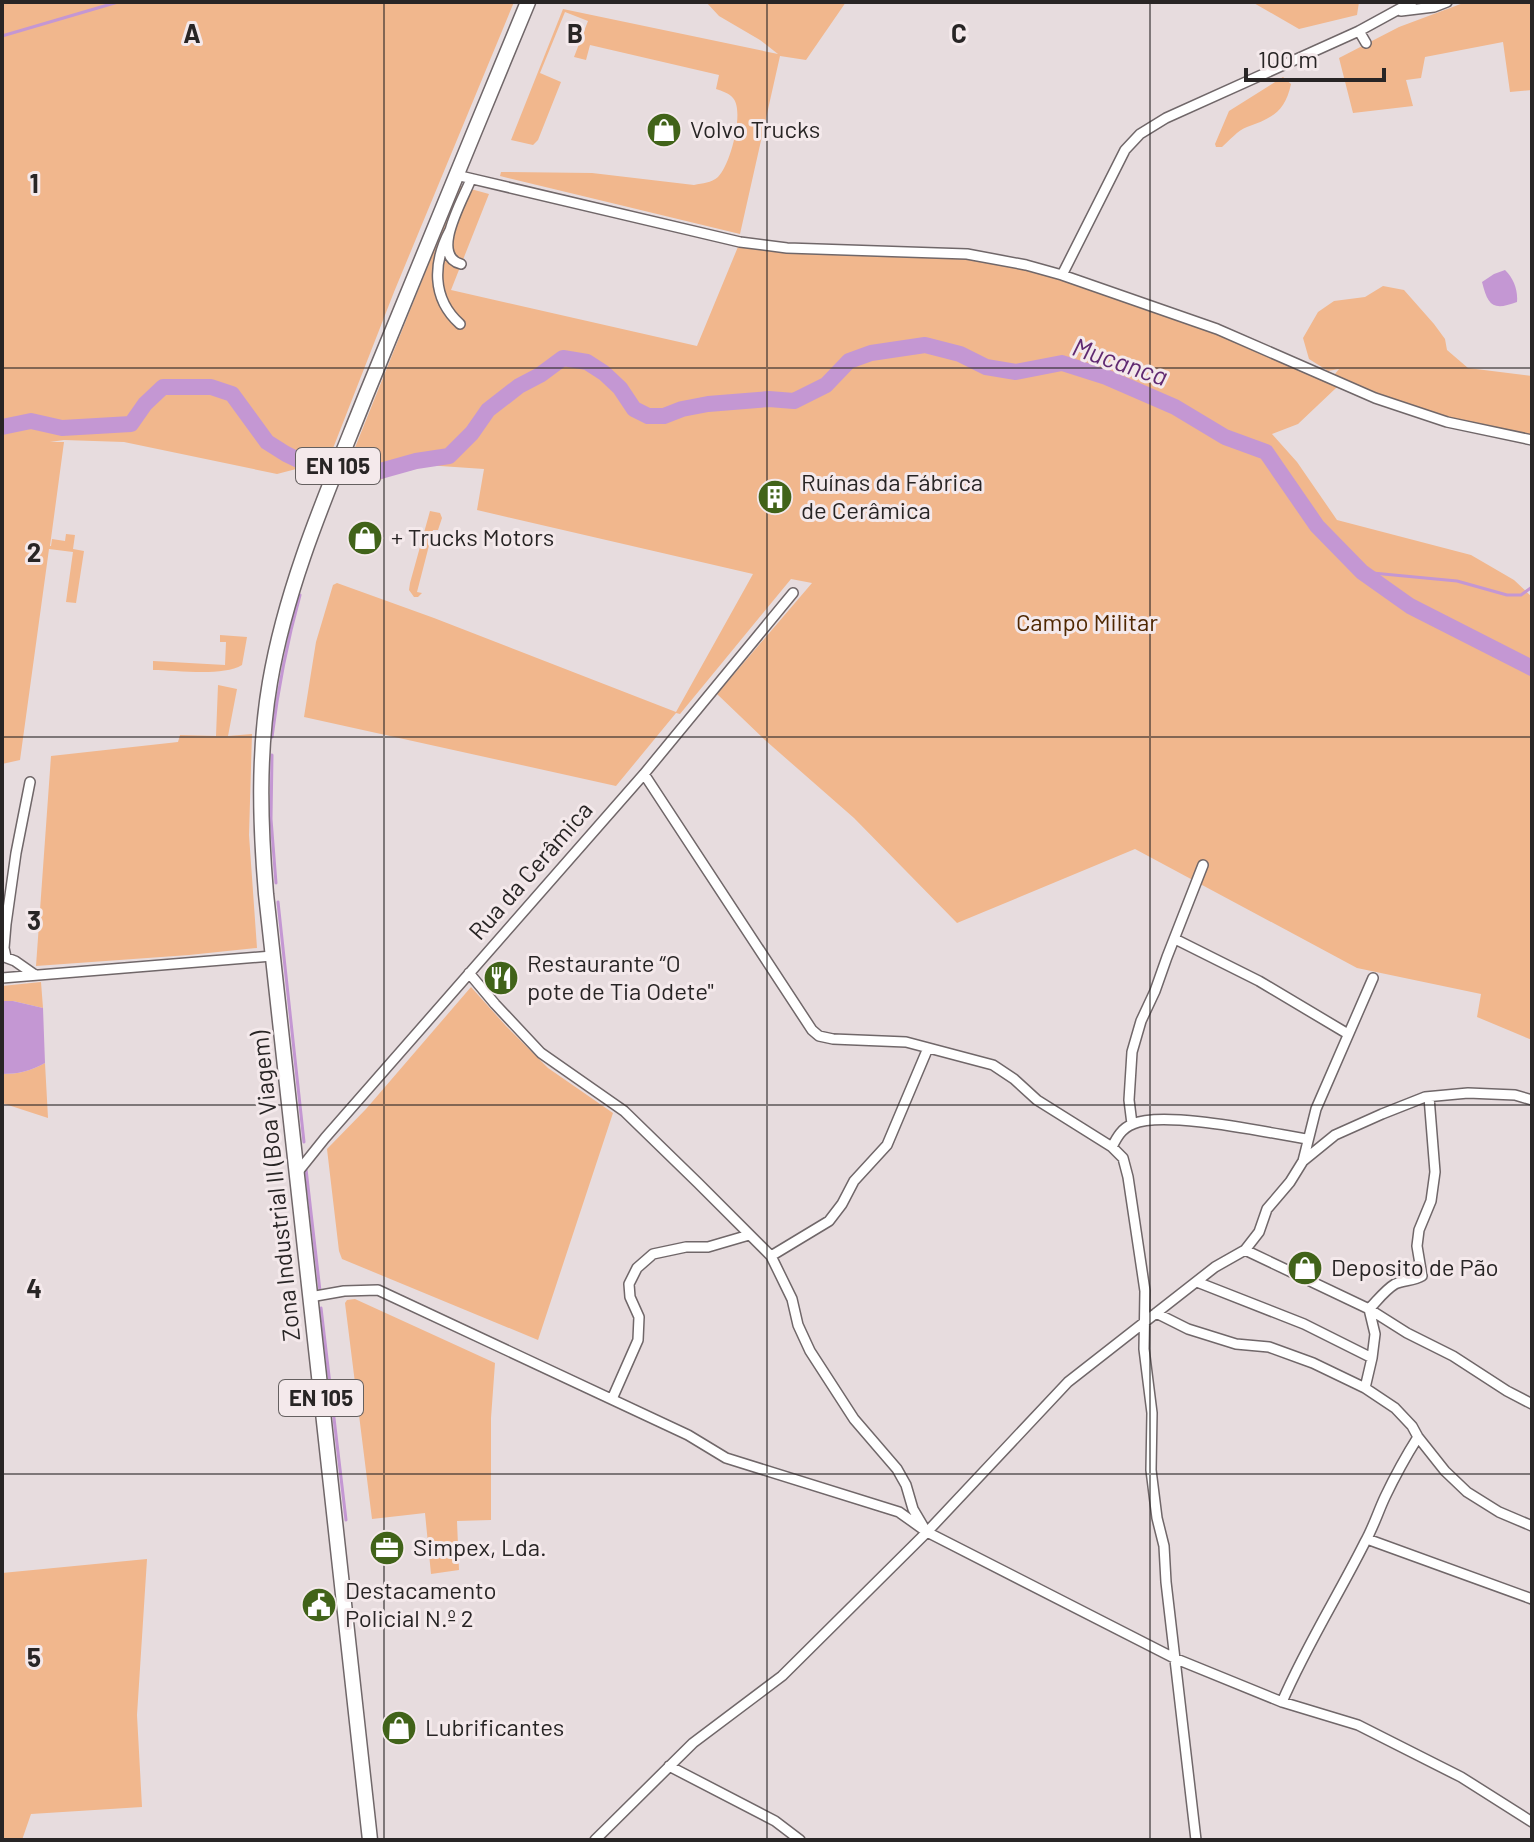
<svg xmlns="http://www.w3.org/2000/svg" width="1534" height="1842" font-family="Barlow,sans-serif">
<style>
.green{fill:#f1b78d}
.water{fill:#c497d3}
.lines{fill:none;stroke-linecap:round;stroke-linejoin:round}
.stream{stroke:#c497d3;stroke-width:3}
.river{stroke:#c497d3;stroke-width:16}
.street-casing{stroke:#706769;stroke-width:12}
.primary-casing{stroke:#706769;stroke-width:17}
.street{stroke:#fff;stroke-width:9}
.primary{stroke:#fff;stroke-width:14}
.grid{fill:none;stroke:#282525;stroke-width:2;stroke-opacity:0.55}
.labels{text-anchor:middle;stroke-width:6;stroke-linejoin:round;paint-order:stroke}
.shield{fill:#f4e9eb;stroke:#656060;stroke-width:2}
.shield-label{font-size:22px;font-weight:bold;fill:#282525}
.poi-label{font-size:24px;fill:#282525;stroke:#f4e9eb;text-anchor:start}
.park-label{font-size:24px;fill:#4f2701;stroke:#f4e9eb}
.street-label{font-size:24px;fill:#282525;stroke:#f4e9eb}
.water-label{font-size:26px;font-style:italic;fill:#602971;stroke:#f4e9eb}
.grid-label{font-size:26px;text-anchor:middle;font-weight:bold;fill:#282525;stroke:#f4e9eb;stroke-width:6;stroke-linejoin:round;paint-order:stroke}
</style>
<rect width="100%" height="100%" fill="#e7dcde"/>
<!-- green -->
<path class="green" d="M2,2h512l-120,290 -64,164 -13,13 -17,-1 -23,6 -153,-32 -60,-2 -14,2h14l-14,104h1l1,-7 13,2 1,-7 9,1 -2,14 11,2 -8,52 -10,-1 7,-50 -24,-3 -29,211 -18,4z
M706,2h140l-40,58 -26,-4 -40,178 -240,-58 1,-4 91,1 102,12c9,-2 17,-2 24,-8 12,-11 27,-66 15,-79 -4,-5 -11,-7 -17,-9l3,-14 -129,-30 -4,15 -12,-3 14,-36 -23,-9 -25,61 21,9 -23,58 -5,5 -22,-5 52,-131 215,45 -18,-14 -41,-24z
M1252,2h107l-2,13 -58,14z
M1466,2h66v88l-22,2 -7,-50 -78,15 -4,21 -15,2 7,26 -60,7 -14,-55 60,-31z
M1283,77l8,7c-6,28 -19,34 -44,43 -9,3 -18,14 -25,20h-6l-1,-3 14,-33z
M460,186l29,8 -38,96 246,56 43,-104 227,12 59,11 134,43 171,71 8,-10 -11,2 -19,-12 -6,-21 15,-26 16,-11 31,-4 18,-11 21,4 30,34 11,15 2,11 21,18 64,8v64l-85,-18 -104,-38 -7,4 -38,36 -26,10 25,28 40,58 134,35 43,25 18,17v443l-55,-23 4,-23 -124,-26 -222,-119 -178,74 -103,-105 -89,-78 -48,-46 95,-111 -21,-4 -111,135 -4,-1 -60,73 -312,-69 12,-75 17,-57 4,-2 97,35 242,94 77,-138 -276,-64 7,-41 -73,-5 -31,16 -20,2 -18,-2z
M430,511l10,2 2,5 -4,12h-5l-16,62 5,1 -4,4h-4l-5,-7 1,-7z
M220,635l27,2 -5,28c-20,12 -66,5 -89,5v-9l72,4 1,-23h-6z
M218,685l19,4 -9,47 24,-2 -3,101 8,113 -68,7 -153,11 15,-210 127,-14 2,-7 36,1z
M41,982l2,26 -30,-7h-11v-15z
M471,987l35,39 42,42 65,45 -75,227 -196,-81 -3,-8 -12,-102 39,-40z
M45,1063l3,55 -46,-15v-29c16,0 29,-3 43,-11z
M355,1299l140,64 -4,55v102l-34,1 2,49 -28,4 -6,-61 -53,6 -27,-216 2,-3z
M147,1559l-10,156 5,92 -111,7 -9,26h-20v-267z"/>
<!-- water -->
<path class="water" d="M1505,270c9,9 13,20 12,32 -24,9 -29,4 -35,-20l12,-8z
M2,1001h11l30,7 2,55c-14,8 -27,11 -43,11z"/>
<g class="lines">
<!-- stream -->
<path class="stream" d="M2,36l116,-34
M1362,572l95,9 50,14h14l11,-8
M272,737c6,-48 15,-95 28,-142
M272,755l-1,64 5,64
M278,902l26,240
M306,1169l14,122
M321,1308l25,212"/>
<!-- river -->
<path class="river" d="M2,427l29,-6 31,7 69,-4 14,-20 18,-17h48l21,7 35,48 19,12 31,15
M344,474l22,1 50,-14 33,-5 23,-23 16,-23 31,-24 21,-11 23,-17 24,4 17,11 16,15 14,21 14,7h16l18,-7 26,-5 61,-5 25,2 32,-16 23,-24 22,-8 54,-8 35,9 26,13 30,5 46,-9 44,14 69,30 50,30 41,15 51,74 45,46 48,34 122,62"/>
<defs>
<path id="street" d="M1401,11l33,-4 13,-5
M1359,31l7,12
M456,175l284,67 47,6 180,6 59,11 36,10 155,54 158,69 72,24 85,18
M450,230c-17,32 -19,68 10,94
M461,264c-32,-8 3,-66 10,-85
M1062,275l63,-125 15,-16 26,-16 193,-87 53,-29
M644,774l168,256 7,6 14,3 73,3 87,23 21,14 23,21 75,47 11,11 5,19 17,114 -1,58 8,64 -1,57 6,48 7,28 2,36 30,258
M2,923l4,1 10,-71 14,-71
M1175,939l84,42 89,53
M2,956l13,5 20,14
M6,957l-2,-9 2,-24
M469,973l26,31 46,49 83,58 74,72 73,73 21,43 6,26 12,26 44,68 43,50 9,16 7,24 10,17
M2,978l270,-22
M1132,1124l-3,-24 3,-48 9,-31 14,-30 12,-34 36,-92
M1112,1147c5,-10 10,-19 21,-23 31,-14 136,9 174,15
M1303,1161l13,-52 57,-131
M297,1173l28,-35 319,-364 149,-181
M1245,1250l124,59 38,24 46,23 54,35 25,13
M771,1256l58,-35 13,-17 12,-23 33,-36 41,-97
M1197,1282l107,42 68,34
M310,1297l34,-6 34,-1 310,145 38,23 173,54 28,20 247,126 108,44 76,23 103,52 71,45
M1156,1313l32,16 48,15 33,3 44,16 52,25 30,20 17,18 6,11 27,34 22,21 32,20 33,14
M1365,1388l7,-30 3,-24 -6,-25c8,-8 16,-19 26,-25 9,-4 19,-3 27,-8l-5,-30 2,-16 12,-29 4,-29 -6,-75
M612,1399l26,-59 1,-23 -9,-20 -1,-13 8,-16 16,-14 33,-7h22l41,-12
M1367,1539l165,60
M1282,1702c24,-56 56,-106 83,-160 8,-14 13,-30 20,-45 10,-21 21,-41 33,-60
M669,1766l106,55 25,19
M595,1840l98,-97 89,-67 145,-144 141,-150 147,-115 30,-17 14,-18 8,-23 23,-27 13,-21 32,-26 47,-21 43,-17 43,-4 47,2 17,5"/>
<path id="primary" d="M370,1840l-104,-946c-6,-71 -8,-142 4,-212 17,-100 59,-194 96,-287 53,-131 108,-262 162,-393"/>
</defs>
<!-- street casing -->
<use href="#street" class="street-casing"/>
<!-- primary casing -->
<use href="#primary" class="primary-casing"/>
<!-- street -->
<use href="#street" class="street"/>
<!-- primary -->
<use href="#primary" class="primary"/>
</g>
<!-- grid -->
<path class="grid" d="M384,2v1838M767,2v1838M1150,2v1838M2,368h1530M2,737h1530M2,1105h1530M2,1474h1530"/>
<!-- icons -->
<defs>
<symbol id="shop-disc" viewBox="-11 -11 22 22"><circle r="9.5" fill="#416319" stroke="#f4e9eb"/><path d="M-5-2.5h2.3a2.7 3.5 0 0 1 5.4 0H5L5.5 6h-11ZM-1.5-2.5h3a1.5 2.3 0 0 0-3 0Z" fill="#fff"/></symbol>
<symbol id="building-disc" viewBox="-11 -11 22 22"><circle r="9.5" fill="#416319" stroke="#f4e9eb"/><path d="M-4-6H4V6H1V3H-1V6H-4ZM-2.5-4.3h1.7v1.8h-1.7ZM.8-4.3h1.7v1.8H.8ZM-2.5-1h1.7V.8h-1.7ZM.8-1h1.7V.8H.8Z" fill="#fff"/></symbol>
<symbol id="restaurant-disc" viewBox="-11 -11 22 22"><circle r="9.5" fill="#416319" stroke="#f4e9eb"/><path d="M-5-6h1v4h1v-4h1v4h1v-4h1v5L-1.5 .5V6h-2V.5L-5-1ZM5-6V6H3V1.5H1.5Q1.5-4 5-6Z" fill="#fff"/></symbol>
<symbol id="office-disc" viewBox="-11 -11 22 22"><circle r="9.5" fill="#416319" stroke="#f4e9eb"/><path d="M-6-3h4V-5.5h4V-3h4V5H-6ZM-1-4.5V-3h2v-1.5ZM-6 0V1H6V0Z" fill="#fff"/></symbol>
<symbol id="civic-disc" viewBox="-11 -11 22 22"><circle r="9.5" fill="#416319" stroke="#f4e9eb"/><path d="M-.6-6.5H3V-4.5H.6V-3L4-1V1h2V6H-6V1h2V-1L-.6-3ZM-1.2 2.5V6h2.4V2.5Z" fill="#fff"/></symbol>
</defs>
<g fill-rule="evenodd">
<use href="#shop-disc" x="644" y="110" width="40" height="40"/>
<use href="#building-disc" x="755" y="477" width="40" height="40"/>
<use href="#shop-disc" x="345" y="518" width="40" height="40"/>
<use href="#restaurant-disc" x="481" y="958" width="40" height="40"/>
<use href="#shop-disc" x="1285" y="1248" width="40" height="40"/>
<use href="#office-disc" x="367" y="1528" width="40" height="40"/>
<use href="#civic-disc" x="299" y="1585" width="40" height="40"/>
<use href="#shop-disc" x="379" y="1708" width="40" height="40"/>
</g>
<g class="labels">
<!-- shield labels -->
<g class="shield">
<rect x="296" y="448" width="84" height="36" rx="6"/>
<rect x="279" y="1380" width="84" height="36" rx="6"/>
</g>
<g class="shield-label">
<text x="338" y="474">EN 105</text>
<text x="321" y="1406">EN 105</text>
</g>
<!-- poi labels -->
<g class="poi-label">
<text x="690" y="138">Volvo Trucks</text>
<text x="801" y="491">Ruínas da Fábrica<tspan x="801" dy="28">de Cerâmica</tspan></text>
<text x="391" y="546">+ Trucks Motors</text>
<text x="527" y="972">Restaurante “O<tspan x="527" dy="28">pote de Tia Odete"</tspan></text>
<text x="1331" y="1276">Deposito de Pão</text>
<text x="413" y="1556">Simpex, Lda.</text>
<text x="345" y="1599">Destacamento<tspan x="345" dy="28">Policial N.º 2</tspan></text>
<text x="425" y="1736">Lubrificantes</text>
</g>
<!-- park labels -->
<g class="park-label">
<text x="1087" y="631">Campo Militar</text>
</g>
<!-- street labels -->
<g class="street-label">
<text transform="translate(531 871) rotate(-49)" y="8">Rua da Cerâmica</text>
<text transform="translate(276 1186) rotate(-96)" y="8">Zona Industrial II (Boa Viagem)</text>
</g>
<!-- water labels -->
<g class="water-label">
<text transform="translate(1120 362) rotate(19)" y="9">Mucanca</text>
</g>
</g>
<g class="grid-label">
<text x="192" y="43">A</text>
<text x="575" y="43">B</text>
<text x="959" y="43">C</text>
<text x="34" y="193">1</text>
<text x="34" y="562">2</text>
<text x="34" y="930">3</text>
<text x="34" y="1298">4</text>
<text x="34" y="1667">5</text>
</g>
<!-- border -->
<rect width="1534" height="1842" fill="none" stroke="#282525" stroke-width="8"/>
<!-- scale -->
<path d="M1246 68v12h138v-12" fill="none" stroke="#282525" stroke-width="4"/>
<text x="1258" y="68" font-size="24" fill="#282525" stroke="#f4e9eb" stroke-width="6" paint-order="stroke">100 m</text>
</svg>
